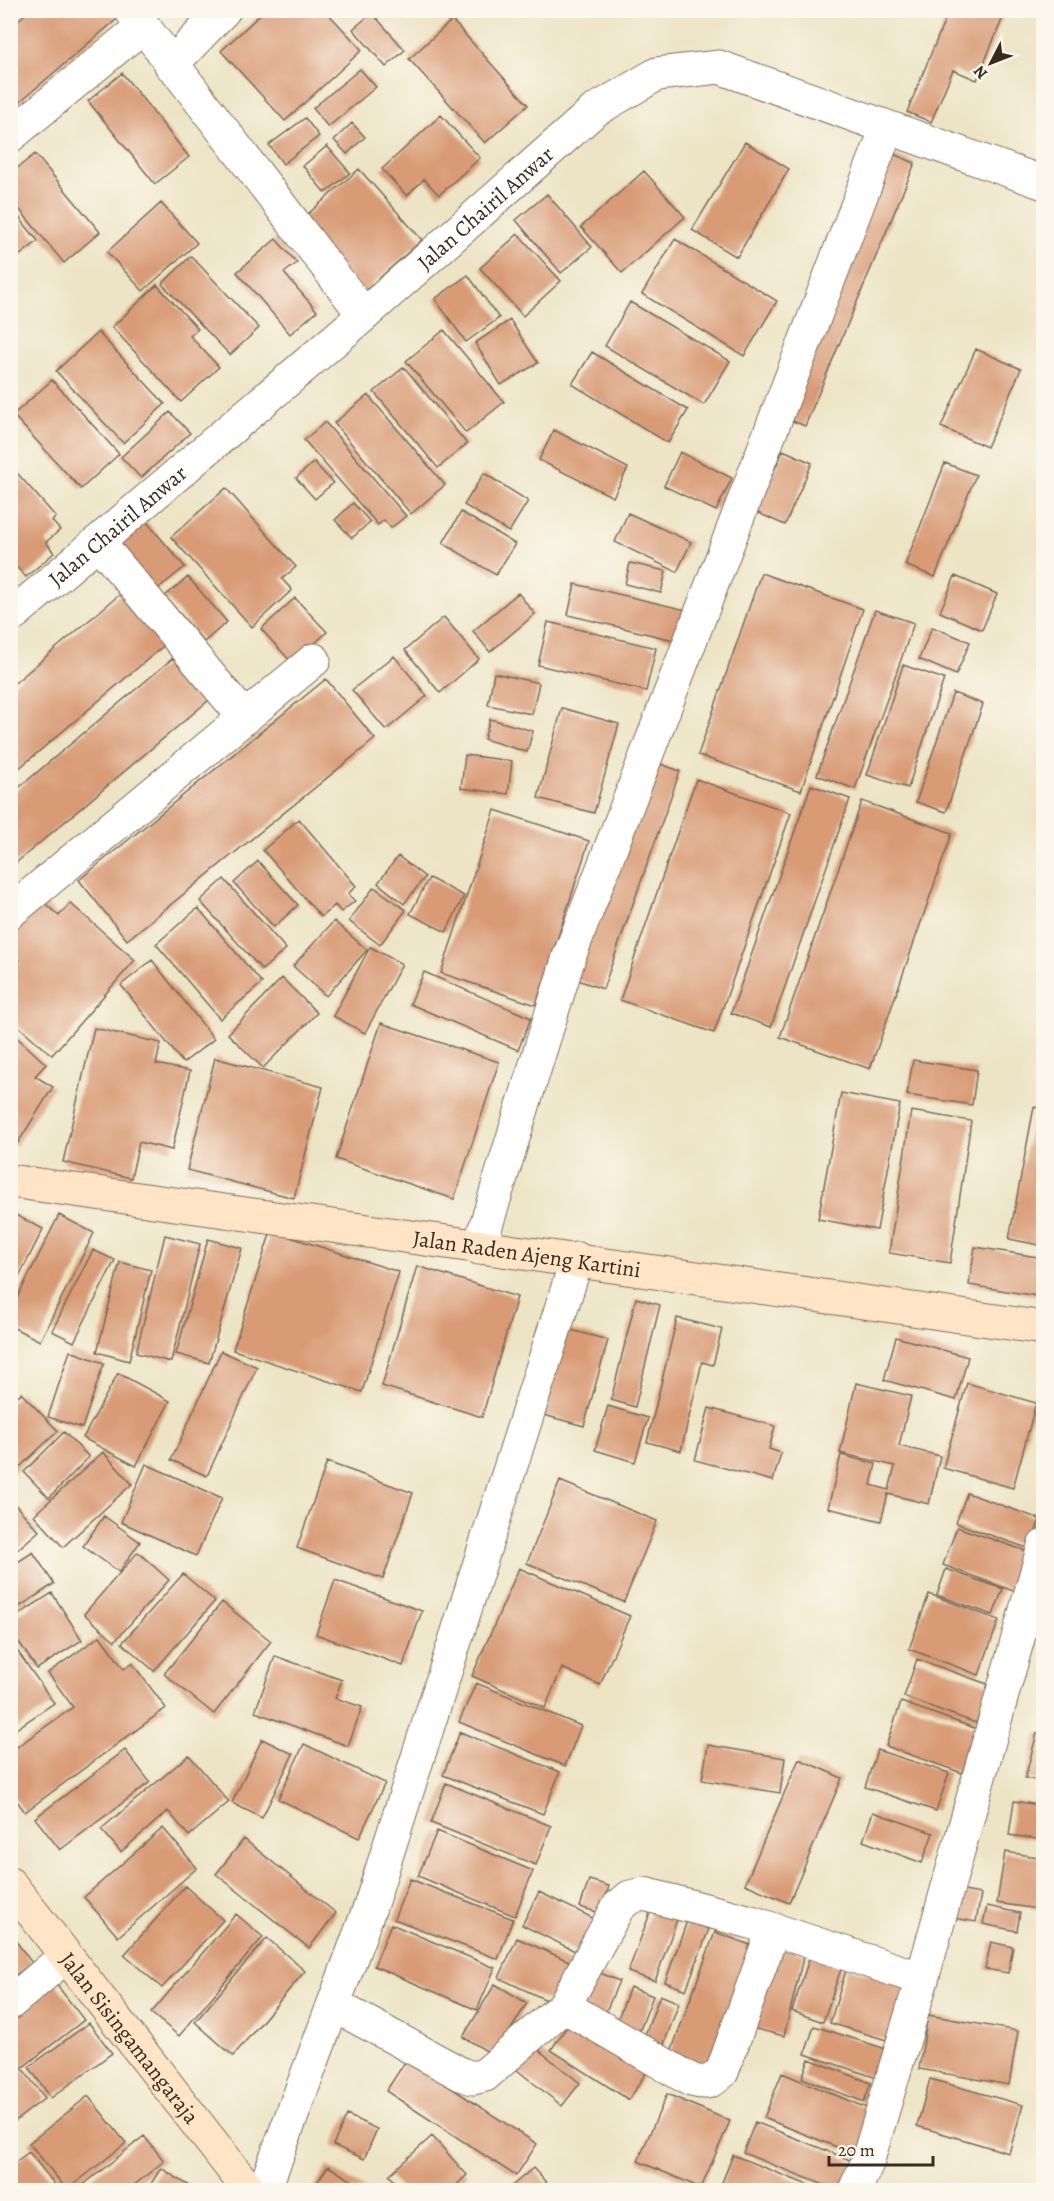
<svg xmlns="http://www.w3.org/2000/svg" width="1054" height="2201" font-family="Alegreya,serif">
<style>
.building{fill:#d89b76}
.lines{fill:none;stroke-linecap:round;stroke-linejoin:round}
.street-casing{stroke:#796b58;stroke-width:35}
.secondary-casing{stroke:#796b58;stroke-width:35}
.street{stroke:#fff;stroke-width:33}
.secondary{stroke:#ffe4c6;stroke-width:33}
.labels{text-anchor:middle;stroke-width:4.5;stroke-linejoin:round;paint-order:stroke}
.street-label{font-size:22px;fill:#3b2a1e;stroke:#fbf7ec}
</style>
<rect width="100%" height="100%" fill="#fbf7ec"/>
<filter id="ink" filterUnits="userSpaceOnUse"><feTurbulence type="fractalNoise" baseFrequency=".0167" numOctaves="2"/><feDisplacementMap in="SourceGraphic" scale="12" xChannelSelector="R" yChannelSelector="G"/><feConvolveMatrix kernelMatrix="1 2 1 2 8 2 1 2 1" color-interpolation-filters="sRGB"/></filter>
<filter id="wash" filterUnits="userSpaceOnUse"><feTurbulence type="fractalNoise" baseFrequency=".008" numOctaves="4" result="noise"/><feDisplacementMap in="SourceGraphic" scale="24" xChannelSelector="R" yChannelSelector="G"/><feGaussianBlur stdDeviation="1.35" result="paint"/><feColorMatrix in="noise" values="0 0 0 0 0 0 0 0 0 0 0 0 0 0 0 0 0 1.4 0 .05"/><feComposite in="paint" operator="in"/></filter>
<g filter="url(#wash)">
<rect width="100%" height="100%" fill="#ede4c5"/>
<g id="blocks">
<!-- building -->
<path class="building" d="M30,10h80l7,9 -107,91v-83z
M265,10h60l37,40 -77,71 -64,-70z
M431,10h17l-10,9z
M949,10h57l-29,70 -24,-10 -22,52 -24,-10z
M372,13l33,37 -19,17 -33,-38z
M452,20l76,85 -43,38 -76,-84z
M360,69l16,18 -48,40 -15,-19z
M122,73l67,84 -34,27 -67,-83z
M441,115l39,43 -41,37 -15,-16 -17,17 -25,-27z
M305,118l14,18 -36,28 -14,-19z
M352,123l13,14 -18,17 -13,-14z
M745,142l44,27 -52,88 -45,-27z
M327,146l23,27 -25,20 -22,-27z
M35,154l65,78 -36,31 -54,-65v-24z
M893,154l22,9 -110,263 -22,-9z
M359,169l63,71 -58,52 -64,-71z
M644,171l41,46 -63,56 -41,-46z
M547,194l45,53 -31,26 -45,-53z
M161,203l36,40 -54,48 -36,-39z
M10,206l28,35 -28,22z
M518,234l43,47 -38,35 -43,-48z
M276,239l21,24 -13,10 33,38 -27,23 -53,-62z
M675,239l102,62 -33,55 -102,-62z
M191,256l68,72 -29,27 -68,-71z
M468,275l31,43 -33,24 -31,-43z
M157,285l41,44 -8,7 29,31 -38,35 -69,-75z
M630,302l100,59 -26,44 -99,-59z
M510,320l28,43 -37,22 -26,-42z
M444,330l60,72 -38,31 -60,-72z
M98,332l67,72 -42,39 -67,-72z
M976,349l45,20 -34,78 -46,-20z
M592,352l96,58 -20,33 -96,-59z
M404,367l63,77 -29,24 -64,-76z
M52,380l67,74 -38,35 -68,-74z
M368,395l77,90 -34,29 -77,-91z
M170,412l20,21 -49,45 -20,-21z
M325,422l81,94 -15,12 -7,-8 -6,5 -74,-85z
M554,430l74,38 -15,29 -74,-37z
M783,450l29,13 -27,62 -29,-13z
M680,452l52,26 -16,33 -52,-25z
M314,462l19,21 -18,16 -19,-21z
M945,463l31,12 -41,102 -30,-12z
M10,465l46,52 -4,4 8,9 -14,12 8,11 -28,24 -16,-17z
M484,473l44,28 -19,31 -45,-27z
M226,488l70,79 -14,12 10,11 -40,37 -81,-90z
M353,503l17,19 -18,16 -17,-18z
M461,512l54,32 -19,31 -53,-32z
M628,513l63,29 -14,30 -62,-30z
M146,521l39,46 -31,25 -39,-45z
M630,563l36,8 -5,22 -36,-9z
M761,573l102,36 -62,182 -103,-36z
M955,576l42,18 -15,36 -42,-18z
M188,577l39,45 -23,20 -39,-46z
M575,584l111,26 -8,31 -110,-26z
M125,590l43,52 -158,134v-89z
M518,593l17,21 -45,38 -17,-21z
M295,598l32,34 -34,32 -32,-35z
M875,610l39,13 -59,166 -38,-14z
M444,617l35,42 -39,34 -35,-43z
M548,622l108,26 -10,43 -108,-26z
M932,627l38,15 -14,33 -37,-16z
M394,656l33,40 -41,34 -34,-40z
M173,658l36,42 -199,168v-73z
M903,665l41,14 -36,109 -41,-13z
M494,673l45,10 -7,31 -44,-9z
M326,679l49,60 -248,201 -48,-60z
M953,693l30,11 -37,108 -30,-10z
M562,708l57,16 -25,89 -56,-15z
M490,719l43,12 -6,21 -43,-13z
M465,755l47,6 -4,33 -47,-6z
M652,761l28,10 -77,218 -28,-10z
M696,779l95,34 -77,220 -94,-33z
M811,785l39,14 -79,228 -40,-14z
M862,801l90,32 -82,236 -90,-32z
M495,810l94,31 -53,164 -95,-32z
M299,819l57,67 -8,8 7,7 -14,11 -6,-7 -14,12 -58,-67z
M398,856l27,21 -21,27 -26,-21z
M258,861l40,44 -24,22 -40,-44z
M429,878l35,18 -18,36 -36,-18z
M224,879l62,70 -24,21 -62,-69z
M374,887l32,23 -26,35 -31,-24z
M36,895l23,21 11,-13 65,57 -83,95 -42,-36v-48l10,-11 -10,-9v-26z
M198,908l64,75 -42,36 -64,-75z
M334,921l33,29 -41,46 -33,-30z
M370,947l32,17 -37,69 -32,-17z
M152,960l62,79 -31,24 -62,-78z
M424,972l107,46 -13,32 -108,-46z
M282,978l35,35 -54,55 -35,-34z
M381,1023l118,39 -45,137 -118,-40z
M94,1028l67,15 -5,21 34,7 -18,79 -33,-8 -8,36 -68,-16z
M10,1031l36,33 -11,12 18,11 -37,59 -6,-4z
M215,1058l108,29 -29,111 -107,-28z
M913,1060l64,10 -5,35 -65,-10z
M841,1093l59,11 -23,126 -59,-11z
M1034,1107l10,2v137l-35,-7z
M911,1111l60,10 -21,142 -61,-10z
M10,1212l33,17 -33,66z
M59,1215l35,18 -54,108 -30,-15v-14z
M271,1231l128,41 -37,120 -129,-42z
M165,1235l35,9 -29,118 -35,-9z
M208,1239l34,9 -33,115 -33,-9z
M975,1247l69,11v39l-75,-12z
M93,1250l22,10 -41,82 -22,-11z
M120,1262l31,8 -22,91 -32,-9z
M417,1266l100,31 -35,120 -100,-31z
M636,1298l24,7 -25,102 -24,-7z
M677,1318l45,11 -9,36 -11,-3 -21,89 -34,-9z
M560,1327l48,13 -24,86 -48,-13z
M896,1337l72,20 -12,43 -72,-20z
M70,1351l34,12 -22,65 -34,-11z
M221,1351l36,16 -50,109 -36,-16z
M118,1373l52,28 -34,65 -53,-28z
M856,1383l55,13 -12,50 41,10 -11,48 -41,-10 -7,27 -53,-13 13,-53 35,9 -5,21 18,5 6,-24 -55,-13z
M967,1383l69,20 -23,85 -70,-20z
M21,1393l37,38 -48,45v-73z
M608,1406l40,12 -13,44 -40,-12z
M709,1408l66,18 -6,23 12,4 -8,28 -78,-21z
M64,1432l25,25 -40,41 -25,-26z
M103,1452l29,32 -69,63 -29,-32z
M327,1462l86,31 -30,86 -86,-31z
M146,1464l76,34 -26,58 -75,-34z
M560,1481l97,40 -33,81 -97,-39z
M967,1493l73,26 -10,30 -74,-26z
M10,1499l29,32 -29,25z
M104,1516l36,26 -21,30 -36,-26z
M957,1527l72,25 -13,40 -73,-27z
M33,1552l21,32 -44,29v-46z
M138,1552l31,28 -54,61 -31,-27z
M519,1568l111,48 -30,69 -38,-17 -17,40 -73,-32z
M946,1569l57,20 -10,26 -56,-20z
M183,1574l32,27 -61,70 -32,-28z
M335,1580l87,31 -19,55 -87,-32z
M52,1593l30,47 -45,29 -18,-27 -9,5v-27z
M929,1594l70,26 -20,55 -70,-26z
M222,1602l49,39 -57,73 -50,-40z
M100,1636l24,33 8,-6 34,45 -141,104 -15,-20v-40l63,-45 -25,-34z
M16,1649l38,54 -44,30v-80z
M275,1656l67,24 -7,18 27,9 -14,39 -93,-34z
M917,1659l73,26 -14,38 -72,-26z
M476,1683l105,43 -16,40 -106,-44z
M901,1702l79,28 -15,44 -79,-28z
M460,1732l100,40 -17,42 -100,-39z
M1037,1733l7,1v48l-19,-4z
M262,1739l31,15 -31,64 -30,-15z
M304,1744l81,39 -26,55 -81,-39z
M708,1745l77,13 -5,35 -78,-13z
M125,1750l25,32 -90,68 -25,-32z
M877,1750l72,23 -13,38 -71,-24z
M189,1755l40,47 -40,34 -21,-25 -47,41 -20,-23z
M799,1759l43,19 -53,125 -44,-19z
M446,1783l105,43 -15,39 -105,-42z
M1014,1801l30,5v34l-35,-5z
M873,1812l60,21 -11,30 -59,-22z
M163,1828l34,40 -79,69 -34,-40z
M437,1831l96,40 -18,45 -97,-40z
M244,1839l92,74 -27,35 -93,-74z
M1005,1852l39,6v52l-47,-7z
M410,1879l103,40 -15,40 -104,-40z
M589,1880l20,6 -9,27 -20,-6z
M185,1886l38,34 -61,68 -38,-33z
M953,1889l28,5 -5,28 -29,-5z
M539,1892l56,27 -16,34 -57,-28z
M987,1906l33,7 -3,18 -34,-7z
M652,1908l26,9 -23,64 -27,-9z
M236,1914l27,23 -84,99 -28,-23z
M687,1921l22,8 -23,61 -21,-8z
M391,1924l104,44 -18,42 -103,-44z
M715,1932l38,14 -47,129 -38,-15z
M10,1933l22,30 -22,16z
M267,1938l38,33 -72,85 -38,-34z
M517,1938l56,25 -18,41 -56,-26z
M991,1942l22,5 -5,26 -23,-4z
M773,1947l31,7 -20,82 -32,-8z
M810,1956l32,10 -19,56 -31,-11z
M847,1967l63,19 -17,56 -63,-19z
M589,1968l30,13 -17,40 -30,-13z
M53,1980l31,40 -62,48 23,30 -35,27v-113z
M495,1984l32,19 -32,53 -32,-19z
M630,1987l23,9 -18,47 -23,-9z
M660,1995l19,8 -19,52 -20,-7z
M928,2015l90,16 -9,54 -90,-16z
M572,2019l77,49 -20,32 -78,-50z
M89,2023l23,30 -61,45 -22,-31z
M814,2026l72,23 -9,29 -72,-24z
M535,2047l45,36 -18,23 -45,-36z
M407,2059l130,85 -21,32 -130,-85z
M809,2059l62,24 -7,19 -62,-24z
M782,2073l97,40 -17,44 -98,-39z
M930,2079l93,26 -14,48 -92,-27z
M667,2094l63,27 -29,67 -63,-27z
M88,2096l38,47 -59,47 -38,-47z
M347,2115l30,14 -13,30 -31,-14z
M755,2122l100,40 -11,28h-7l-94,-37z
M144,2136l20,25 -36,29h-51z
M432,2136l35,39 -16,15h-49l-13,-15z
M29,2152l30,38h-49v-24z
M733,2155l87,35h-101z
M328,2166l39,24h-55z
M161,2168l35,22h-49z
M533,2168l20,22h-46z"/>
</g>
</g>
<g filter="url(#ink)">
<use href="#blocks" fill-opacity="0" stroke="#796b58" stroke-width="1.5"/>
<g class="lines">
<defs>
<g id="street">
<path d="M131,10l233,305"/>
<path d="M171,65l53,-55"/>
<path d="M10,136l133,-110"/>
<path d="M98,542l147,176"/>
<path id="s1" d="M10,617l354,-302 230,-204 63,-37 62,-7 325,116"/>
<path d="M10,912l304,-252"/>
<path d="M479,1248l90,-291 318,-829"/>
<path d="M10,2003l56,-47"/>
<path d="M334,2005l127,69 12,4 12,-3 79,-69 54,-99 12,-10 14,-3 107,28 171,57"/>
<path d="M564,2006l127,74c14,4 20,3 31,-8l51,-142"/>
<path d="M264,2190l106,-283 207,-648"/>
<path d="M855,2190l12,-27 55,-184 122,-433"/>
</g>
<g id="secondary">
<path id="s2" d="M10,1181c345,48 689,96 1034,147"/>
<path id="s3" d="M10,1884l239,306"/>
</g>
</defs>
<!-- street casing -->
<use href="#street" class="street-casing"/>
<!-- secondary casing -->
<use href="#secondary" class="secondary-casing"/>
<!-- street -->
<use href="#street" class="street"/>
<!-- secondary -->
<use href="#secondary" class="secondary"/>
</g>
</g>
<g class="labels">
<!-- street labels -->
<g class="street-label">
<text dy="8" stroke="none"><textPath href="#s1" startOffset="627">Jalan Chairil Anwar</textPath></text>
<text dy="8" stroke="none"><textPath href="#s1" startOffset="141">Jalan Chairil Anwar</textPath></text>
<text dy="8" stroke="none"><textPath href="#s2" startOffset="522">Jalan Raden Ajeng Kartini</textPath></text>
<text dy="8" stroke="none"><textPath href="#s3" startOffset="195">Jalan Sisingamangaraja</textPath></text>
</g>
</g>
<!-- margin -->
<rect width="1054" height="2201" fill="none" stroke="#fbf7ec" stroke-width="36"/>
<!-- north arrow -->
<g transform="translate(991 63) rotate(228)" stroke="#fbf7ec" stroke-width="4.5" paint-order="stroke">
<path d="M0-4.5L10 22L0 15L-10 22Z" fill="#3b2a1e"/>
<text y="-9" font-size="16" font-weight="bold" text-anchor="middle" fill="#3b2a1e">N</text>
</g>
<!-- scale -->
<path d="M829 2156v9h104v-9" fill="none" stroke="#3b2a1e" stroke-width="3"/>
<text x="838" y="2156" font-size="18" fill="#3b2a1e" stroke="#fbf7ec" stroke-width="4.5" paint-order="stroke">20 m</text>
</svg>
